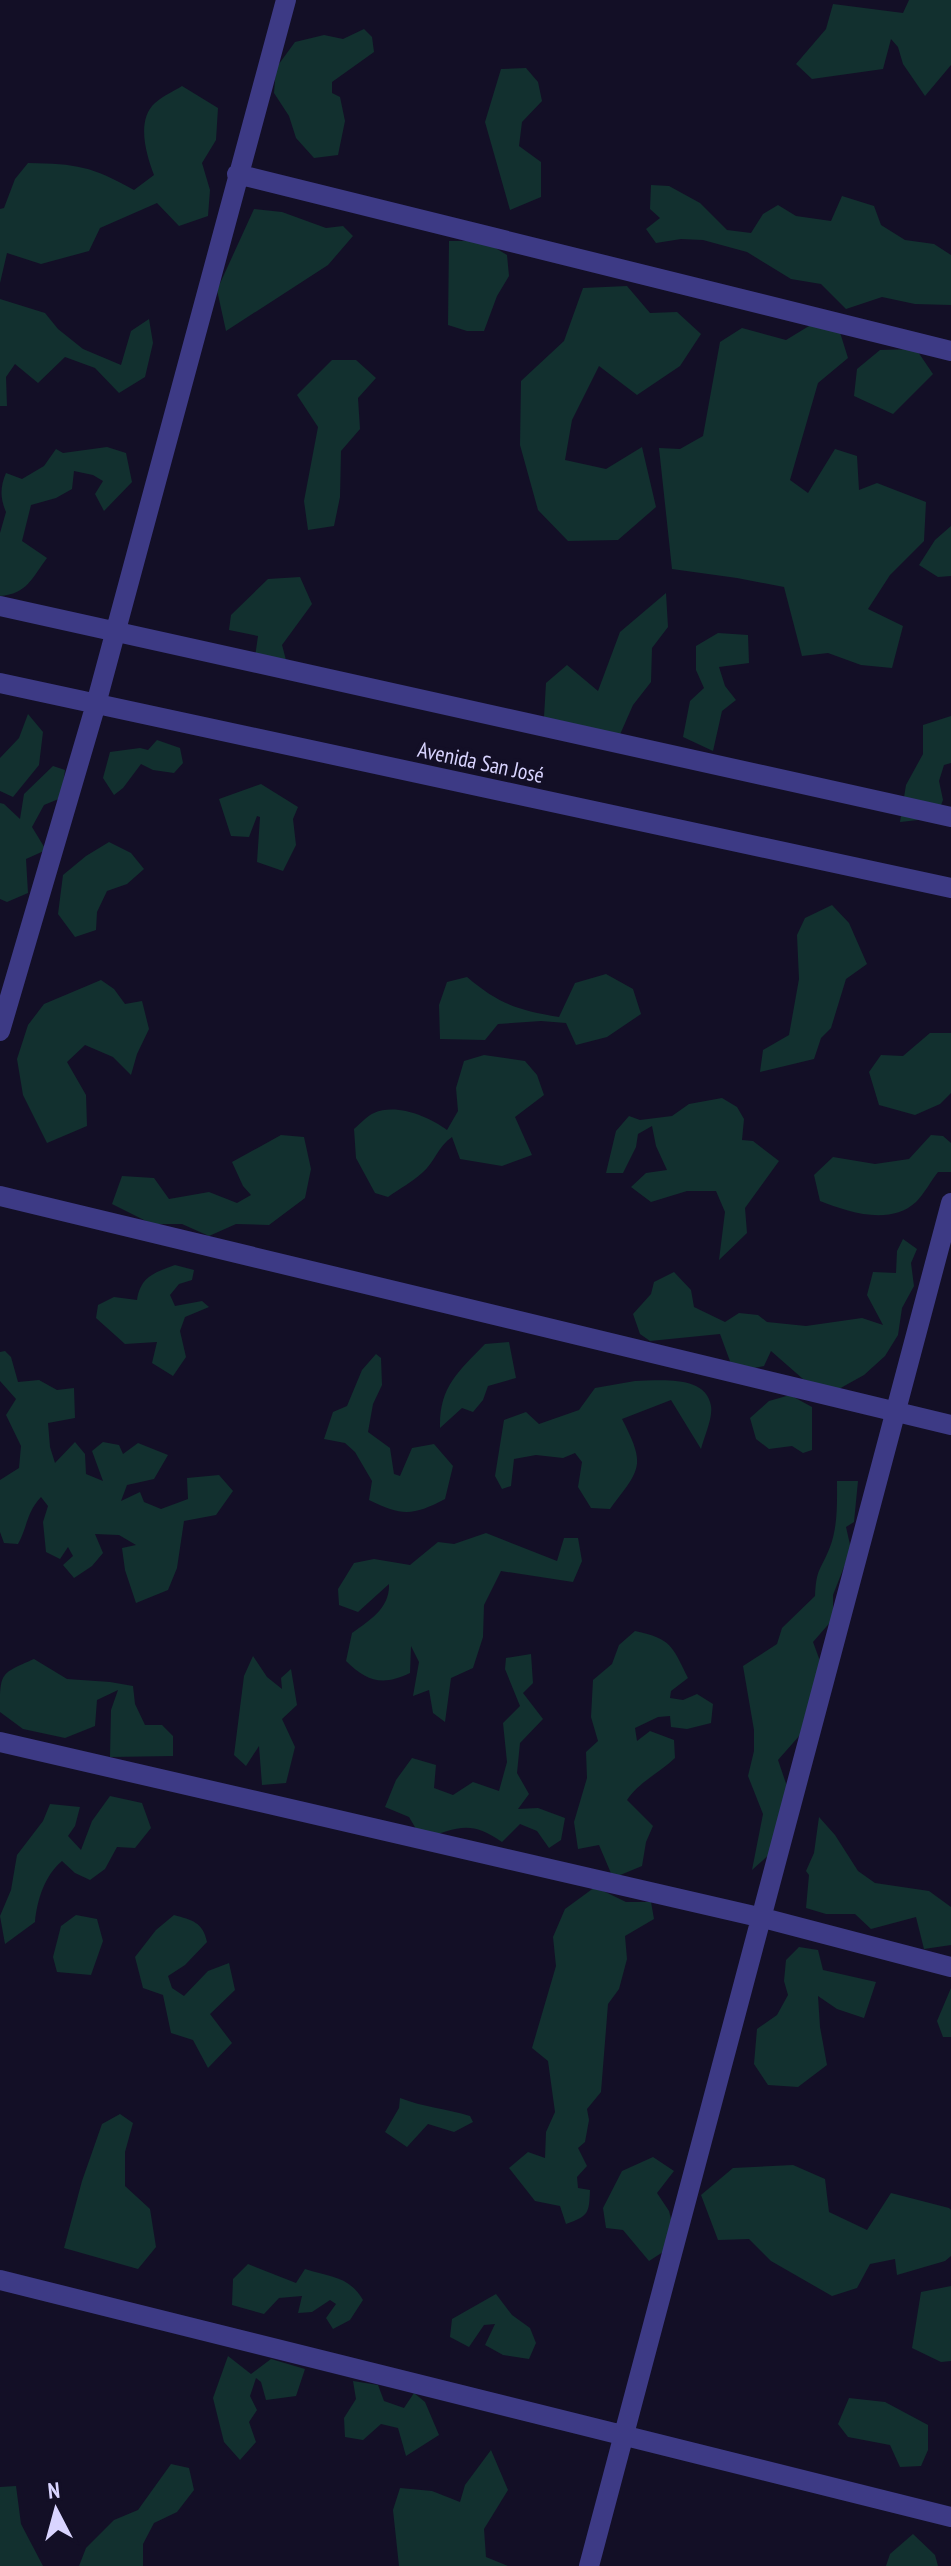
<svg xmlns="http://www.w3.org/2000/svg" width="951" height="2566" font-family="'PT Sans Narrow',sans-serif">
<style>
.green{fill:#12302f}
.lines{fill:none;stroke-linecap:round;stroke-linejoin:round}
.street{stroke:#3d3a85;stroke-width:20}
.labels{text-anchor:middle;stroke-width:8;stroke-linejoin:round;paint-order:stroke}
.street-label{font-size:22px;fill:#d9d4ff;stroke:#130f26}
</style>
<rect width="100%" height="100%" fill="#130f26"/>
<!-- green -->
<path class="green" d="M909,0h42v65l-26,31 -22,-32 -5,-17 -7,-8 -8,30 -71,10 -16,-15 30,-35 7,-25 70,9z
M364,29l8,8 2,15 -42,30v11l8,4 5,24 -7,34 -24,3 -18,-20 -7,-22 -15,-23 2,-25 19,-26 29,-7 19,4z
M526,68l12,14 4,19 -20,21 -3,24 22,16v35l-31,13 -25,-88 16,-53z
M182,86l36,22 -2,32 -14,23 8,27 -2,26 -29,10 -22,-23 -57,25 -11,23 -48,13 -34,-11 -7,30v-74l4,-1 11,-29 13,-16c49,1 63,3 106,27l20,-15c-8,-21 -18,-55 1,-72 8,-7 19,-12 27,-17z
M651,185l18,1 31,17 27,27 24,3 12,-19 15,-9 18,11 35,5 11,-25 32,10 7,19 24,15 29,4 17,11v50l-36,-1 -33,-7 -36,12 -25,-25 -30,-5 -44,-27 -44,-12 -22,-1 -25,4 -10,-14 14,-11 -10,-9z
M254,209l28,3 44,16 17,-2 10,10 -25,29 -102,66 -9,-41z
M449,241h35l23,14 2,21 -12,20 -13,35h-17l-19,-6z
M627,286l23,27 27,-1 24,22 -21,32 -43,29 -38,-29 -27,54 -7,40 41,9 36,-22 14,60 -38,33 -50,1 -30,-31 -18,-65 1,-64 43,-40 19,-53z
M0,299l45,14 13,16 25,20 38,16 10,-34 18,-12 4,24 -8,34 -26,16 -24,-25 -30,-11 -27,26 -23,-19 -9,13 1,29h-7z
M809,326h29l10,32 -30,25 -28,97 18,13 27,-44 22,7 2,34 18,-7 49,19 -2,39 -34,34 -22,34 35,17 -11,42 -31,-3 -33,-12 -26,3 -18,-69 -47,-9 -65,-9 -13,-121 21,1 23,-13 17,-94 22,-14 44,12z
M916,349l17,25 -40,40 -39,-18 3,-27 23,-19z
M332,360h24l20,18 -18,20 2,31 -19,22 -1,46 -6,29 -26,4 -4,-29 14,-74 -21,-32z
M107,447l19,6 6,29 -28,29 -9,-17 8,-13 -10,-6 -19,-4 -2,18 -16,9 -25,7 -9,36 25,17c-15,20 -20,36 -47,38v-63l6,-21c-6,-14 -6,-25 0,-39l16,6 22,-13 12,-17 7,4z
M951,526v50l-13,1 -19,-12 16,-25z
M300,577l12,27 -30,41 4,15 -31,-3 3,-21 -29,-6 2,-15 37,-36z
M666,593l2,34 -16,21 -1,34 -18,23 -15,34 -74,-22 2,-34 21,-18 31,26 22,-59z
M718,633l30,2 1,28 -30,4 6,19 11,14 -14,11 -9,40 -30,-14 7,-36 14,-13 -8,-18v-24z
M28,714l15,18 -4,33 -26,32 -13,-6v-33l19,-20z
M951,716v47l-7,2 -5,16 4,19 -7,18 -36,4 6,-37 17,-31v-29z
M157,740l23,8 3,15 -9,10 -21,-3 -12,-6 -18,24 -9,7 -11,-17 7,-26 30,-4 8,2z
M53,766l12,4 -4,28 -17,7 -12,22 14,23 -20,9 2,34 -21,9 -7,-3v-96l4,1 16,15 4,-25z
M261,784l37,23 -5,12 3,26 -13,26 -26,-9 3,-45 -3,-1 -8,21 -18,-1 -12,-37z
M109,842l22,11 13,16 -17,15 -20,7 -10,21 -1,18 -21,7 -17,-23 5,-39 23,-19z
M832,905l17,18 18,41 -21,15 -15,49 -10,10 -7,21 -54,13 3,-22 26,-15 10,-56 -2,-44 8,-17z
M606,974l27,15 8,25 -34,23 -31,8 -10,-22 -25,-2 -43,3 -13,16 -45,-1 -1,-34 8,-23 20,-5c32,27 50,33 92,40l16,-34z
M101,980l13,9 11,15 17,-3 7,28 -12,25 -6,21 -18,-18 -28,-12 -18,17 19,33 1,31 -40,17 -24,-48 -6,-36 11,-34 16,-21z
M930,1033h21v60l-11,11 -25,11 -36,-10 -10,-33 12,-17 22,1z
M484,1055l41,6 12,14 7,20 -29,22 17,38 -30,11 -42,-7 -8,-22c-14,9 -17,25 -30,36 -10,9 -23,16 -34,24l-13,-4 -19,-35 -2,-29c6,-5 13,-13 20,-16 23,-10 55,4 73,17l11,-19 -2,-23 8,-27z
M722,1098l15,9 7,12 -2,21 11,1 26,20 -34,47 2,25 -28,27 6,-48 -9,-21h-29l-36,11 -20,-15 15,-14 21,-3 -11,-24 -4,-20 -14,8 -2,13 -13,26h-17l10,-42 13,-15 11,4 32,-4 17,-12z
M281,1135l23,2 7,32 -6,29 -36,27 -33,-1 -27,12 -27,-12h-30l-40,-20 10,-28 32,2 15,21 40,-7 28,11 14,-8 -8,-9 -11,-24z
M931,1135l12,1 8,7v29h-13c-7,9 -14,22 -22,30 -26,24 -68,10 -96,-1l-6,-26 19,-18 42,7 34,-5z
M903,1239l14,10 -6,14 3,23 -12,22 -4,27 -13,21 -21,19 -27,15 -34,-11 -32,-28 -7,15 -30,6 -14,-38 -70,7 -10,-7 -7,-20 18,-20 3,-12 20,-10 17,18 3,17 31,15 14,-9 19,2 9,7 39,4 56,-8 21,7 -16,-30 6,-23 23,1 1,-22z
M175,1265l19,5 -2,10 -13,4 -9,11 5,11 27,-5 7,6 -24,10 -5,14 6,26 -13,19 -21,-13 5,-21 -32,2 -29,-26 2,-13 16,-8 23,3c4,-24 17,-27 38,-35z
M509,1342l7,36 -28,8 -5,14 -10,12 -11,-4 -22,20c-1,-41 18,-56 45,-84z
M5,1351l6,6 7,25 21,-2 18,10 17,-2 1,30 -27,5 2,24 5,16 20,-21 10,12 1,20 17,7 -11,-30 11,-9 16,3 4,9 15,-11 30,12 -14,24 -27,6 -6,16 19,-9 4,10 17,7 27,-10 -1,-21 32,-3 14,16 -17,24 -32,6 -7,47 -9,22 -32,13 -11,-33 -3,-22 14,-3 -17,-10 -24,-1 8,19 -11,13 -18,12 -11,-13 10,-9 -5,-9 -8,12 -14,-7 -3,-30 5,-16 -7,-9c-15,16 -13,29 -23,47l-14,-1 -4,-11v-52l19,-12 2,-22 -15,-31 10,-16 -16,-18v-29z
M376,1354l5,4 1,27 -9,19 -5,28 22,16 4,26 6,2 12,-28 22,-4 19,22 -8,33c-32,17 -43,17 -76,1l3,-19 -17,-29 -10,-9 -21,-4 9,-27 14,-6 15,-36z
M635,1381c23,0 71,-7 76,25 2,12 -7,31 -10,43l-30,-49 -49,19c24,47 19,49 -12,90l-19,-1 -13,-21 4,-25 -7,-9 -12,5 -27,-3 -22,4 -3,27 -9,3 -7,-13 9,-56 22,-8 13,12 40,-14 16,-22z
M790,1395l22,12v43l-9,3 -11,-7 -23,3 -13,-10 -6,-21 19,-17z
M837,1481h21l-4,41 -8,5 5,22 -18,46v24l-20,23 7,19 -20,74 -22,25 15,44 -21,48 -20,18 11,-56 -15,-38 6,-25v-21l-11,-64 34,-22 5,-16 33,-32c1,-28 6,-26 15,-49 8,-21 7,-45 7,-66z
M486,1533l71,28 7,-23h14l4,23 -9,21 -72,-11 -17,34 -1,32 -10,31 -22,10 -6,44 -12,-9 -4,-23 -16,6 6,-34 -8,-16 -1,27c-27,13 -43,9 -64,-12l6,-28c18,-13 38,-25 37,-49l-31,28 -19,-7 -1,-16 16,-26 20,-4 36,6 28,-23 16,2z
M635,1631c37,8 37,15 53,47l-17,13 -1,7 13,2 14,-6 16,10 -2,19 -24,6 -16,-2 -1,-11 -12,1 -23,11 2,13 13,-10 24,9 1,18c-16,15 -36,24 -48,42l26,26 -7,16 -4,24 -29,12 -14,-33 -21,4 -4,-27 13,-44 -1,-26 12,-11 -7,-24 2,-37 19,-16 7,-19z
M531,1654l2,29 -10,10 20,26 -23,24 -3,30 12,21 -11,15 20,-1 27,10 -4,22 -12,8 -12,-17 -17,-7 -18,18c-32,-23 -45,-14 -80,-3l-13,-22 -24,-10 11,-27 16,-22 24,7 -2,23 19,7 20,-13 26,9 8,-29 -4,-39 17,-17 -15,-37 1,-11z
M253,1656l14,21 15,12 -1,-11 10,-9 6,36 -15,14 13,28 -9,36 -24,2 -3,-39 -13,20 -12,-11 10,-79z
M34,1659l33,20 43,3 23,4 2,18 10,21h17l11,11v20l-63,1 1,-47 7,-20 -21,10 -2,26 -30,12 -42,-9 -23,-17c0,-40 0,-38 34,-53z
M110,1796l32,7 9,25 -16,20 -18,-1 -12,22 -15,11 -15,-7 -13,-12c-17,14 -25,39 -27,61l-30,22 -5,-28 11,-26 6,-35 26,-34 7,-17 30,3 -5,19 -7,10 13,14 11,-29z
M819,1817l16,18 23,36 17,12 54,8 22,16v38l-27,4 -8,-32 -45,12 -16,-15h-29l-20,-6 3,-33 -3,-4 8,-18z
M595,1887l31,15h25l3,17 -29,17 2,23 -8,30 -11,15 -7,88 -14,17 2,11 -4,22 -7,6 9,18 -10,11 1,11 12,2c-1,23 -1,26 -24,34l-6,-18 -25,-5 -26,-33 19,-16 17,6 1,-26 9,-20 -7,-51 -16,-13 24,-82 -3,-29 12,-28z
M76,1915l21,4 6,22 -12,34 -34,-3 -4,-15 8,-31z
M174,1915c18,5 29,7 33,27l-22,23 -17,11 4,12 12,8 24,-25 21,-8 6,27 -25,24 22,29 -24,25 -15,-28 -22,-7 -8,-38 -20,-7 -8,-31 21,-27z
M799,1947l19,3 5,20 53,12 -12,36 -27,-9 -19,-13 2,31 7,38 -29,22 -30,-2 -14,-21 3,-35 20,-14 11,-20 -4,-14 2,-21z
M951,1988v49h-8l-6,-16z
M400,2098c23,9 47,11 70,18l3,6 -19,10 -26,-8 -21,23 -22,-15 14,-24z
M120,2114l13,9 -8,29v34l25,23 6,38 -18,22 -74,-21 18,-67 20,-57z
M653,2157l21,14 -17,22 12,18 8,32 -28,18 -26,-31 -17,-2 -3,-20 19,-37z
M793,2165l32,14 4,33 38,18 24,-37 58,15 2,2v46l-6,5 -48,14 -2,-16 -25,5 -13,24 -25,8 -61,-35 -22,-22 -31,1 -17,-45 32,-27z
M248,2264l48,19 9,-14c25,8 44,7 58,31l-13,20 -17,9 -7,-11 10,-14 -6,-4 -18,12 -14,1 4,-17 -23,2 -15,16 -32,-9 1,-26z
M951,2286v75l-10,1 -29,-14 9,-56z
M496,2294l16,21 18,13 6,15 -7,16 -26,-4 -18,-10 10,-21 -11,1 -15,22 -19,-10 2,-18z
M228,2356l23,18 20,-15 34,10 -9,27 -30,4 -5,-18 -5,-4 -6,18 7,14 -8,12 7,20 -16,18 -16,-18 -11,-44z
M353,2381l25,4 6,16 20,7 10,-15 11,9 14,33 -33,21 -8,-28 -17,-4 -18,16 -18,-3 -1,-19 12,-19z
M849,2398l36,4 43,23v25l-7,16 -21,1 -10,-22 -42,-8 -10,-13z
M491,2450l17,40 -24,39 2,28 22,9h-109l-6,-56 7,-22 32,3 28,11 5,-17z
M171,2464l18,4 5,22 -17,22 -23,11 -11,21v22h-64l7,-18 28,-28 24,-10z
M16,2486l5,38 22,42h-43v-79z
M913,2534l22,21 3,11h-52l4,-12z"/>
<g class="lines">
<!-- street -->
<path class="street" d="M237,174l714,177
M0,606l951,211
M0,683l951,205
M0,1031l96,-327 190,-704
M0,1196l951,229
M0,1742l763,176 188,49
M0,2280l951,237
M589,2566l362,-1363"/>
</g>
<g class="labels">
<!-- street labels -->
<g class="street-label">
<text transform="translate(481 762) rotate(12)" y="8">Avenida San José</text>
</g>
</g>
<!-- north arrow -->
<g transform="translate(56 2510) rotate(354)" stroke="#130f26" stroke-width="6" paint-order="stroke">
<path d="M0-6L14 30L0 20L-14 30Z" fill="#d9d4ff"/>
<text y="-12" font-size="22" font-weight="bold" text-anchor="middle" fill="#d9d4ff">N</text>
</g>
</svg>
